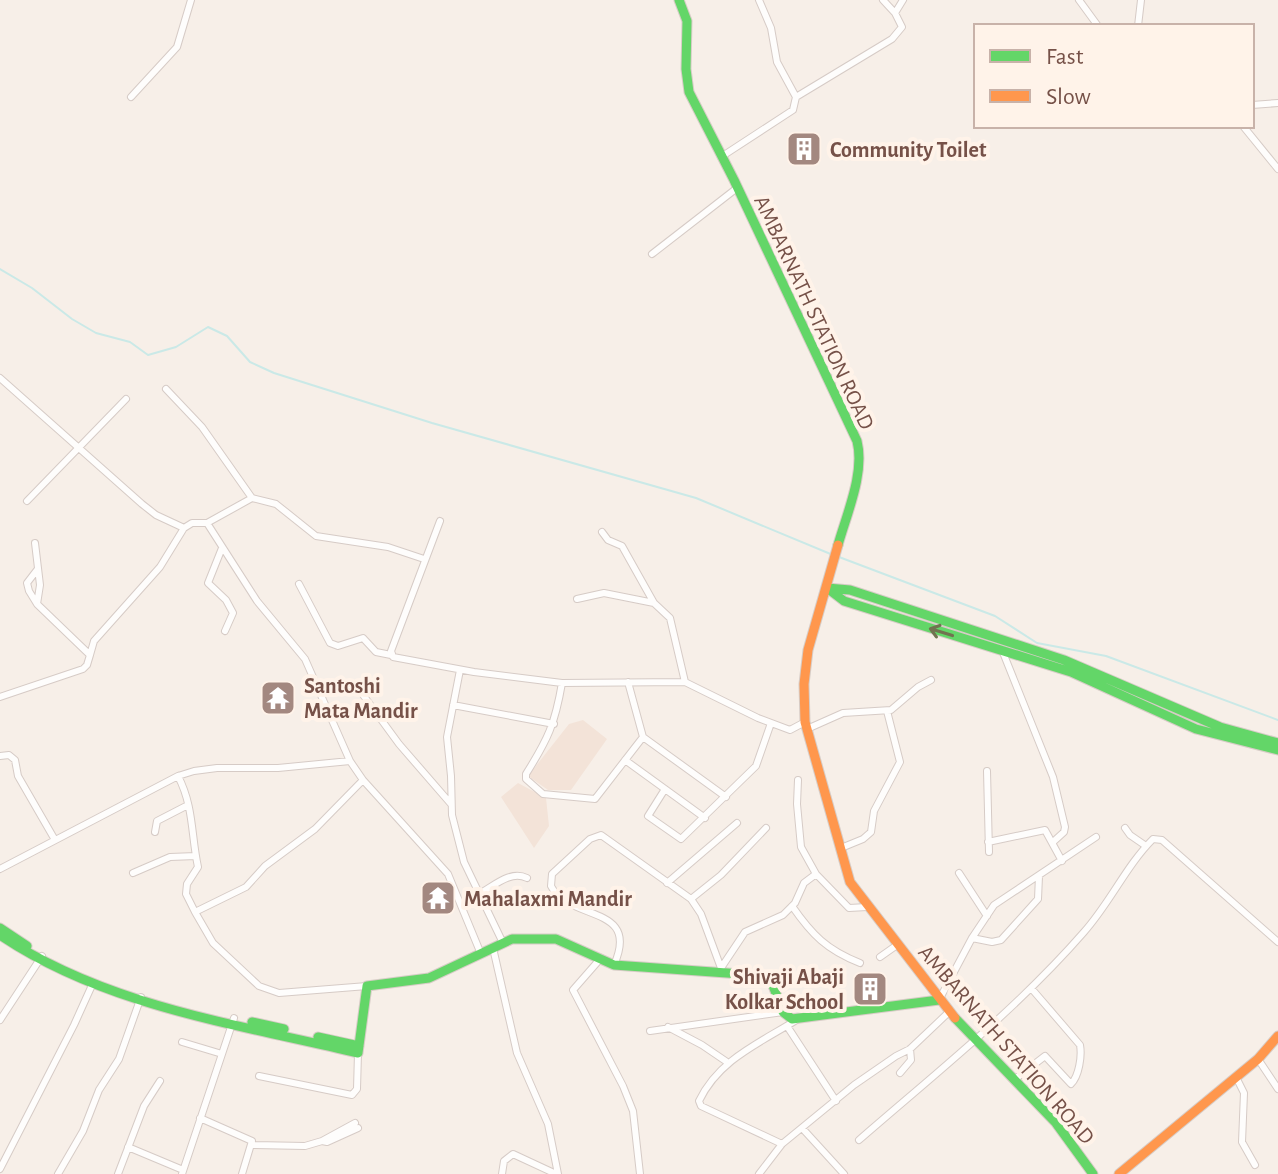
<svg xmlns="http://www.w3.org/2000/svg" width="1278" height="1174" font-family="'Alegreya Sans',sans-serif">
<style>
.residential{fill:#f3e3d8}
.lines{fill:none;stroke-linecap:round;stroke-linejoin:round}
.stream{stroke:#cae9e7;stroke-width:2}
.street-casing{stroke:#d6cbc6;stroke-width:8}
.fast-casing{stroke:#d7ccc6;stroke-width:11}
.slow-casing{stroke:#d7ccc6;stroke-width:11}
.street{stroke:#fefdfc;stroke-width:6}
.fast{stroke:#63d668;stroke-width:9}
.slow{stroke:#ff974d;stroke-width:9}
.oneway{stroke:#717250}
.labels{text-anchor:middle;stroke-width:8;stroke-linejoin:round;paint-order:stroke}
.poi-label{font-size:22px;font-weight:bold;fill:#765148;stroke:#fff3e9;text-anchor:start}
.street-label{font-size:22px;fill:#765148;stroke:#fff3e9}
</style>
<rect width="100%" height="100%" fill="#f7efe8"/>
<!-- residential -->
<path class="residential" d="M583,720l24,19 -36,51h-23l-20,-14 41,-52z
M518,783l28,15 3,28 -15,22 -33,-51z"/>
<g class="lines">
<!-- stream -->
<path class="stream" d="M0,269l32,19 40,31 24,14 34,9 18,13 28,-8 32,-20 19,9 23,26 24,11 158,50 264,75 137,57
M839,557l156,59 42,27 69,13 172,64"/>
<defs>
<path id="street" d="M759,0l12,28 6,34 19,35
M883,0l12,13
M1079,0l19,26
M1138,26l3,-26
M131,97l46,-50 14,-47
M1252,105l26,-2
M1243,126l35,43
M721,157l72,-47 3,-13 96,-58 10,-12 -7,-14 8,-13
M652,254l85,-66
M0,378l142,126 14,11 28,13
M166,389l36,38 50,71
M27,501l99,-102
M440,521l-49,130 2,6 81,15 88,11 123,-1 73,36 32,12 15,-8
M207,523l45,-25 24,6 40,32 72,11 36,12
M602,532l6,8 14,6 32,57 16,15 15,64
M35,543l5,42 -3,19 53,51 4,-14 66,-74 24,-39 8,-5h15l50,78 48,58 45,102 13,19 85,94 33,80
M222,548l-14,35 18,17 7,13 -8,18
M299,584l31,59 8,3 25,-8 13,14 15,3
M577,599l27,-6 50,10
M37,604l-8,-13 -2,-8 10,-13
M1002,650l51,127 12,50 -1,5 -11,10
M460,670l-13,67 4,39 1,39 12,47 39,81
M562,683c-7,41 -14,56 -36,91v5l17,15 52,5 48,-62 -15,-55
M320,693l25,-6 13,1 41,56 52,60
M0,697l83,-28 4,-4 3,-10
M453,705l101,19
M807,729l36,-16 48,-3 27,-23 13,-7
M643,737l83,60
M0,756l9,-1 6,5 3,16 37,64
M625,760l80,58
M987,771l2,81
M178,776c16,31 13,59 20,91l-11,17 -1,10 9,18 18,31 46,43 20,7 88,-7
M665,789l-17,27 33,23 75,-73 15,-43
M1125,828l5,7 16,11
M155,832l2,-11 31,-16
M988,842l57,-12 17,31
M841,848l22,-9 8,-7 3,-21 26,-49 -13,-51
M0,869l178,-93 16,-5 23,-3h61l72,-7
M133,873l37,-16 26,-1
M959,873l28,43
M816,874l33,34 18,-1
M667,883l70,-60
M479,894c15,-8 31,-24 48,-16
M691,899l10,15 20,54
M792,906c20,29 35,44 68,57
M195,912l51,-25 19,-21 50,-37 48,-49
M972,938l20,4 9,-2 37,-41 1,-23
M493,948l24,105 31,71 10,50
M880,957l17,-12
M601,958l-28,32 50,96 10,25 7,63
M614,965c27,-61 -45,-43 -63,-79l1,-12 38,-35 11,-4 90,64 30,-24 45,-47
M721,968l24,-36 38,-17 12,-12 9,-20 12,-9 -15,-27 -4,-43 1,-24
M939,1000l33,-62 22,-33 102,-68
M0,1020l42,-64
M787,1026l49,75
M668,1027l34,18 25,17
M650,1031l133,-19
M182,1042l40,12
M1258,1059l20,30
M900,1073l11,-13 -1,-11
M259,1076l93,19 5,-6 1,-36
M1236,1077l8,16 -2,49 13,23
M1015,1079l30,-23 26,28c8,-8 11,-28 9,-39l-49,-57
M200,1118l52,23 -10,33
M355,1123l-33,18 5,1 31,-14
M802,1128l42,46
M859,1140c77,-67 158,-131 225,-208 26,-29 42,-66 69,-93l9,1 116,102
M782,1144l-81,-38 -2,-5c20,-42 61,-58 99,-82
M253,1145l52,1 17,-5
M128,1147l55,23
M0,1169l74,-144 19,-42
M58,1174l25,-43 16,-41 20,-31 22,-62
M118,1174l26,-68 16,-25
M182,1174l52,-156
M502,1174l2,-13 9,-7 43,20
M759,1174l23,-30 72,-59 42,-29 14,-7 39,-37"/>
<path id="fast" d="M679,0l8,21 -1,48 3,23 45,88 123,261c8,32 -10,72 -19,104
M827,588l17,13 227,71 125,57 82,21
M827,588l23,2 214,70 156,67 58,16
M0,928l27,18
M0,935c105,71 237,89 358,118l9,-67 62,-8 83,-39h44l58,26 127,9 31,9 11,29 9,7 147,-19
M955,1018l101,105 37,51
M252,1022l32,7
M318,1037l41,9"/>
<path id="slow" d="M838,545l-30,105 -4,34 1,38 45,160 105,136
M1119,1174l139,-115 20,-23"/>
</defs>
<!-- street casing -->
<use href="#street" class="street-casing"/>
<!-- fast casing -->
<use href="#fast" class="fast-casing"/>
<!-- slow casing -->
<use href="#slow" class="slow-casing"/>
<!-- street -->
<use href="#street" class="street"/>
<!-- fast -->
<use href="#fast" class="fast"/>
<!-- slow -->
<use href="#slow" class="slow"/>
</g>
<!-- one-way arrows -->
<defs><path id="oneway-shaft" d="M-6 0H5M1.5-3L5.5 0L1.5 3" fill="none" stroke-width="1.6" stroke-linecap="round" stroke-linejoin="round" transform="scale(2)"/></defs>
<use class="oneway" href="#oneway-shaft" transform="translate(941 632) rotate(-163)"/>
<!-- icons -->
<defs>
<symbol id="building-square" viewBox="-11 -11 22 22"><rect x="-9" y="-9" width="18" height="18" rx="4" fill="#a38880" stroke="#fff3e9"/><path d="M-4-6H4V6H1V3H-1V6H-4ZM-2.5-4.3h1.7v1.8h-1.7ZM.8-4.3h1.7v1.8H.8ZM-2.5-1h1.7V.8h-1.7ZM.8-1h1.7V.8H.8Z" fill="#fff"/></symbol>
<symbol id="temple-square" viewBox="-11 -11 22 22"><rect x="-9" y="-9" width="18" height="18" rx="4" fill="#a38880" stroke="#fff3e9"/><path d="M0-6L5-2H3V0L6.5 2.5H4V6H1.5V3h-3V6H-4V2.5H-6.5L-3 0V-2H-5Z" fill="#fff"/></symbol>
</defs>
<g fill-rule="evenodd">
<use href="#building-square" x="784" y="129" width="40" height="40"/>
<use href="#temple-square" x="258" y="678" width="40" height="40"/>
<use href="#temple-square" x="418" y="878" width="40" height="40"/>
<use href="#building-square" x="850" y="969" width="40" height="40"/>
</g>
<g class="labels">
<!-- poi labels -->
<g class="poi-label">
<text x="830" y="157">Community Toilet</text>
<text x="304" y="693">Santoshi<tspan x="304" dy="25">Mata Mandir</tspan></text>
<text x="464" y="906">Mahalaxmi Mandir</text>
<text x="844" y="984" text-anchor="end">Shivaji Abaji<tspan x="844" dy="25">Kolkar School</tspan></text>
</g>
<!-- street labels -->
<g class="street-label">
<text transform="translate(815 312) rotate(65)" y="8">AMBARNATH STATION ROAD</text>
<text transform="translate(1007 1044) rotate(49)" y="8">AMBARNATH STATION ROAD</text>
</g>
</g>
<!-- legend -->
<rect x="974" y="24" width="280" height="104" fill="#fff3e9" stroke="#c8b2a9" stroke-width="2"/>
<rect x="990" y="50" width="40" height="12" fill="#63d668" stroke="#c8b2a9" stroke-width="2"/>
<text x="1046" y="64" font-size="24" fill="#765148">Fast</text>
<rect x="990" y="90" width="40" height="12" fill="#ff974d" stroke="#c8b2a9" stroke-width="2"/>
<text x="1046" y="104" font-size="24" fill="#765148">Slow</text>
</svg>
